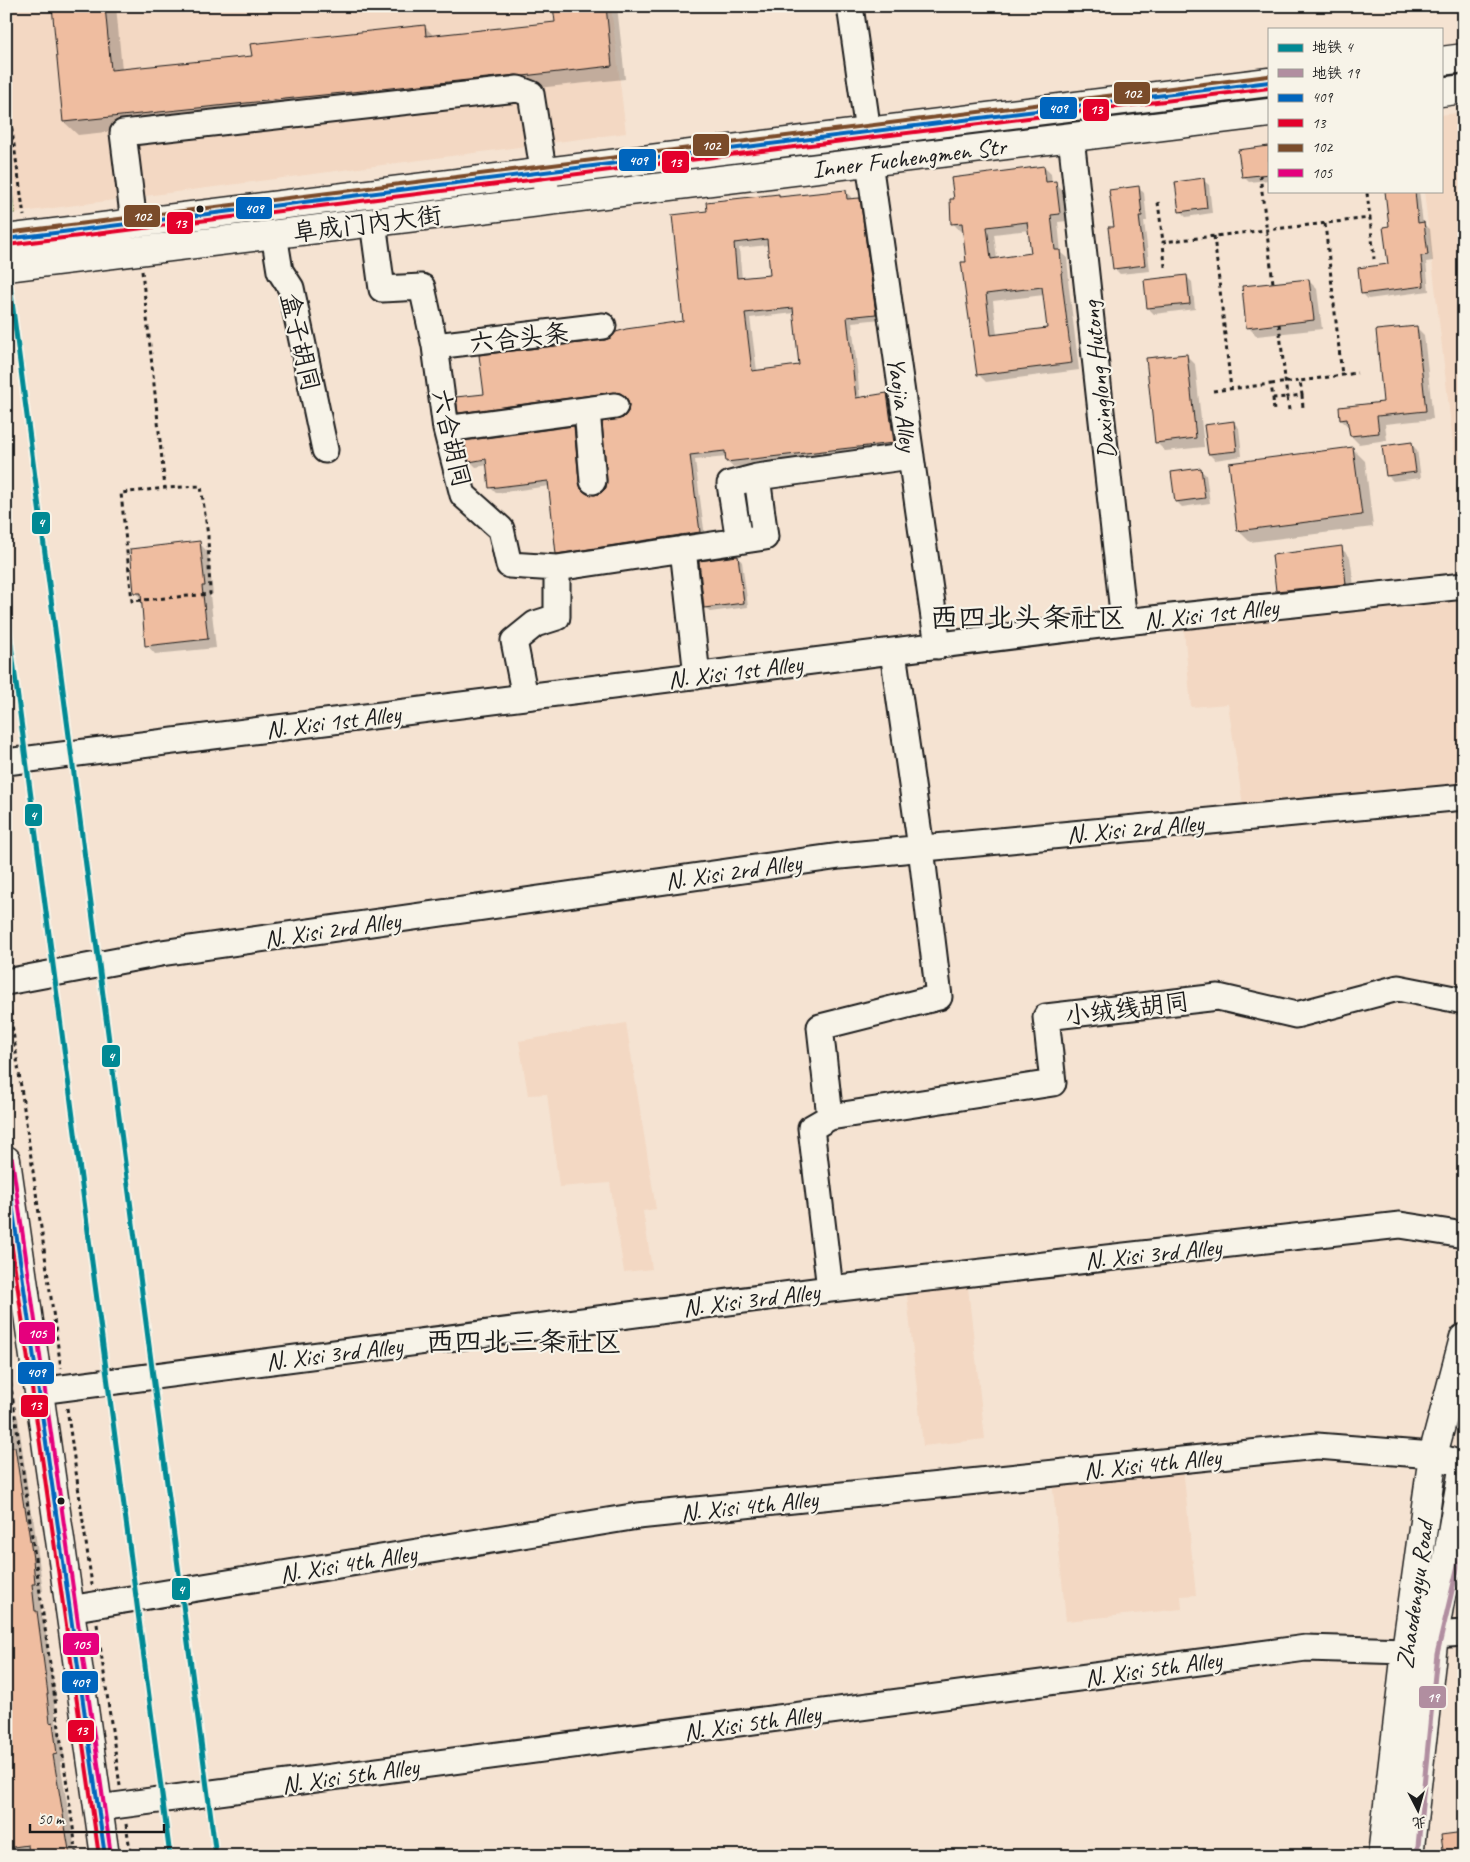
<svg xmlns="http://www.w3.org/2000/svg" width="1470" height="1862" font-family="Caveat,'LXGW WenKai TC',sans-serif">
<style>
.built{fill:#f3d8c3}
.green{fill:#d7e497;stroke:#7a805a}
.shadow{fill:#0003;fill-rule:evenodd}
.building{fill:#efbda0;stroke:#1c1c1c;fill-rule:evenodd}
.lines{fill:none;stroke-linecap:round;stroke-linejoin:round}
.minor-casing{stroke:#1c1c1c;stroke-width:29}
.major-casing{stroke:#1c1c1c;stroke-width:31}
.path{stroke:#1c1c1c;stroke-width:3;stroke-dasharray:4 4;stroke-linecap:butt}
.minor{stroke:#f7f3e8;stroke-width:25}
.major{stroke:#f7f3e8;stroke-width:28}
.bus-1-casing{stroke:#f7f3e8;stroke-width:8}
.bus-2-casing{stroke:#f7f3e8;stroke-width:8}
.bus-3-casing{stroke:#f7f3e8;stroke-width:8}
.bus-4-casing{stroke:#f7f3e8;stroke-width:8}
.bus-1{stroke:#0065bd;stroke-width:4}
.bus-2{stroke:#e4002b;stroke-width:4}
.bus-3{stroke:#7a4b2a;stroke-width:4}
.bus-4{stroke:#e5007d;stroke-width:4}
.metro-1-casing{stroke:#f7f3e8;stroke-width:9}
.metro-2-casing{stroke:#f7f3e8;stroke-width:9}
.metro-1{stroke:#008994;stroke-width:5}
.metro-2{stroke:#b18ea0;stroke-width:5}
.bus-dot{fill:#1c1c1c;stroke:#f7f3e8;stroke-width:2}
.labels{text-anchor:middle;stroke-width:4.5;stroke-linejoin:round;paint-order:stroke}
.street-label{font-size:25px;fill:#1c1c1c;stroke:#f7f3e8}
.quarter-label{font-size:28px;fill:#1c1c1c;stroke:#f7f3e8}
.line-badge{stroke:#f7f3e8;stroke-width:2}
.badge-label{font-size:14px;text-anchor:middle;font-weight:bold;fill:#fff}
</style>
<rect width="100%" height="100%" fill="#f5e3d2"/>
<filter id="ink" filterUnits="userSpaceOnUse"><feTurbulence type="fractalNoise" baseFrequency=".02" numOctaves="2"/><feDisplacementMap in="SourceGraphic" scale="10" xChannelSelector="R" yChannelSelector="G"/><feConvolveMatrix kernelMatrix="1 2 1 2 8 2 1 2 1" color-interpolation-filters="sRGB"/></filter>
<g filter="url(#ink)">
<!-- built -->
<path class="built" d="M6,6h605l15,127 -611,80 -9,-62z
M1464,112v426l-40,-347h17v-76z
M1464,589v204l-220,19 -16,-108 -37,3 -8,-89z
M626,1023l30,186 -13,2 9,58 -28,3 -14,-89 -51,4 -12,-93 -19,1 -9,-54z
M967,1279l18,160 -62,7 -17,-160z
M1183,1467l13,128 -15,1 1,13 -116,12 -14,-141z"/>
<!-- green -->
<path class="green" d="M6,150l9,63 -9,1z"/>
<!-- shadow -->
<path class="shadow" d="M53,6h63l6,64 131,-13 172,-30 9,9 122,-13 -2,-17h63l8,73 -88,9 -7,-1 -452,48 -14,-13z
M1269,147v33l-20,2 -6,-6z
M1044,167l7,7 1,9h3l8,7 4,31 -9,1 3,31 6,5 2,22h-1l11,90 -93,12 -8,-8 -14,-144 -4,1 -7,-8zM1029,230l3,24 -35,5 -3,-25zM1044,295l4,34 -51,6 -4,-34z
M1203,180l6,5 3,28 -26,4 -6,-6z
M1138,187l6,6 3,28h-3l6,50 -30,3 -5,-5v-41z
M845,191l6,6v3l8,-1 6,6 16,114 -29,3 8,76 27,-3 6,5 6,48 -166,19 -6,-5v-5l-32,3 10,77 -142,22 -5,-6 -8,-67 -54,7 -5,-5 -3,-23 -12,2 -6,-6 103,-34 6,6 5,56 2,6 9,2 7,-3 5,-7 18,-69 4,-6 2,-8 -3,-6 -9,-1 -154,21 -5,-6 26,-17 119,-53 79,-20 25,-110 70,-17 3,3zM769,245l2,31 -29,3 -3,-31zM795,313l5,53 -43,5 -7,-53z
M1386,191h33l4,33 7,5 3,32 -7,1 3,29 -61,8 -6,-6 27,-28 1,-38z
M1186,276l6,6 3,27 -41,5 -6,-6z
M1308,280l9,9 5,40 -65,7 -9,-9z
M1416,327l8,8 9,84 -48,5 2,16 -28,4 -8,-8 -1,-8 -9,-8 44,-17z
M1186,355l9,9 9,83 -39,4 -9,-9z
M1233,422l6,6 3,28 -27,4 -6,-6z
M1411,444l6,6 4,28 -28,3 -6,-6z
M1353,449l12,12 8,66 -123,15 -12,-12z
M1200,470l6,5 4,28 -28,4 -6,-6z
M199,543l9,9 5,42 -3,1 6,53 -61,6 -8,-9 -4,-45 -8,-7z
M1341,548l9,9 5,36 -69,7 -9,-9z
M738,557l4,5 6,45 -38,5 -5,-5z
M6,1347l4,24h-2l6,42 4,4 13,97 2,2 10,75h-3l2,27 2,2 12,81 -2,1 3,26 3,3 5,30 -5,1 16,94h-70z"/>
<!-- building -->
<path class="building" d="M52,6h53l6,64 141,-14 -2,-12 175,-19 1,11 129,-14 -2,-16h53l6,60 -89,10 -7,-1 -453,47z
M1269,146v28l-27,3 -4,-27z
M1044,166l2,16 10,-1 4,33 -9,1 4,35h5l2,23h-1l11,90 -95,12 -16,-113h5l-4,-39 -11,1 -1,-25h4l-3,-21zM1027,222l4,31 -40,6 -4,-32zM1042,287l5,41 -56,7 -5,-41z
M1204,178l3,30 -28,4 -4,-30z
M1139,186l3,30h-3l6,49 -32,4 -5,-42h6l-5,-37z
M846,190l1,9 13,-1 16,116 -29,3 9,81 31,-5 7,50 -168,19 -1,-11 -35,4 10,77 -144,22 -8,-73 -59,7 -3,-29 -17,3 -5,-21 110,-15 5,56 2,7 6,5 8,1 6,-2 5,-5 1,-8 -5,-58 21,-4 5,-6 1,-7 -3,-8 -6,-4 -7,-1 -155,21 -2,-16 28,-3 -5,-39 126,-15 7,-3 4,-5 10,-3 57,-8 -11,-106 35,-4 -1,-9 73,-8v3zM767,239l3,36 -33,3 -3,-35zM793,308l6,57 -47,6 -7,-58z
M1385,191h30l3,32 6,-1 4,33 -7,1 3,30 -63,8 -3,-26 30,-4 -5,-37 6,-1z
M1187,275l3,29 -43,4 -3,-28z
M1309,279l5,41 -68,8 -4,-42z
M1417,326l9,85 -49,5 2,17 -29,3 -3,-17 -7,1 -1,-13 44,-5 -7,-72z
M1187,354l9,84 -41,5 -9,-85z
M1234,421l3,30 -29,3 -4,-29z
M1412,442l4,30 -30,4 -4,-30z
M1353,447l9,68 -125,16 -8,-68z
M1201,468l4,30 -30,4 -4,-30z
M200,541l5,45h-3l6,53 -63,7 -4,-53h-7l-4,-44z
M1342,546l4,38 -70,7 -4,-36z
M738,556l6,47 -40,5 -5,-47z
M15,1447l9,60h1l8,52 2,25h-3l3,27h2l11,83h-1l3,29 3,-1 4,32 -4,1 17,101h-41l-1,-11 -22,3v-290h2l-2,-16v-94z
M1464,1832v24h-20l-3,-21z"/>
<g class="lines">
<defs>
<path id="minor" d="M850,6l18,126
M1071,137l53,485
M869,162l69,484
M373,222l9,67 40,-2 13,59 11,83 17,66 38,34 8,36 48,3 208,-31 -8,-60 -27,7 9,57
M134,223l-11,-90 395,-44 13,5 17,107
M274,234l6,37 11,17 34,162
M435,346l168,-20
M587,410l6,71
M446,429l169,-23
M757,477l154,-21
M683,549l14,127
M525,697l-11,-56 21,-17 22,-7v-49
M6,762l1118,-140 340,-36
M6,982l155,-29 679,-97 624,-59
M830,1117l223,-34 -7,-66 172,-20 78,18 102,-27 66,13
M830,1289l-19,-161 19,-11 -10,-90 119,-30 -18,-149 -28,-196
M6,1295l20,-3
M39,1391l791,-102 570,-64 64,10
M69,1609l569,-93 679,-70 116,9 31,10
M1434,1635l30,-2
M98,1808l1208,-160 100,3"/>
<path id="major" d="M1441,61l23,-3
M1441,92l23,-3
M6,239l1263,-157
M6,267l1263,-154
M6,1160l99,696
M1382,1856l24,-205 27,-196 31,-117
M1409,1856l25,-221 30,-171"/>
</defs>
<!-- minor casing -->
<use href="#minor" class="minor-casing"/>
<!-- major casing -->
<use href="#major" class="major-casing"/>
<!-- path -->
<path class="path" d="M6,88l18,128
M1260,175l13,108
M1367,193l3,25
M1158,202l5,40
M1325,224l17,151
M1214,236l17,153
M1165,267l-2,-25 207,-24 4,41
M142,271l23,217 36,-2 7,50 2,58 -78,7 -11,-108 44,-5
M1279,324l8,73 15,-2 -2,-14 57,-8
M1271,384l29,-3
M1213,391l58,-7 2,14 14,-1 2,13
M1302,395l1,13
M1273,398l1,14
M9,1003l52,365
M6,1351l71,505
M67,1408l25,177
M97,1624l23,162
M126,1824l5,32"/>
<!-- minor -->
<use href="#minor" class="minor"/>
<!-- major -->
<use href="#major" class="major"/>
<defs>
<path id="bus-1" d="M6,239l1263,-157
M6,1162l99,694"/>
<path id="bus-2" d="M7,245l1262,-157
M6,1206l93,650"/>
<path id="bus-3" d="M6,233l1262,-157"/>
<path id="bus-4" d="M12,1159l99,696"/>
</defs>
<!-- bus-1 casing -->
<use href="#bus-1" class="bus-1-casing"/>
<!-- bus-2 casing -->
<use href="#bus-2" class="bus-2-casing"/>
<!-- bus-3 casing -->
<use href="#bus-3" class="bus-3-casing"/>
<!-- bus-4 casing -->
<use href="#bus-4" class="bus-4-casing"/>
<!-- bus-1 -->
<use href="#bus-1" class="bus-1"/>
<!-- bus-2 -->
<use href="#bus-2" class="bus-2"/>
<!-- bus-3 -->
<use href="#bus-3" class="bus-3"/>
<!-- bus-4 -->
<use href="#bus-4" class="bus-4"/>
<defs>
<path id="metro-1" d="M6,256l210,1600
M6,607l164,1249"/>
<path id="metro-2" d="M1417,1856l20,-202 27,-114"/>
</defs>
<!-- metro-1 casing -->
<use href="#metro-1" class="metro-1-casing"/>
<!-- metro-2 casing -->
<use href="#metro-2" class="metro-2-casing"/>
<!-- metro-1 -->
<use href="#metro-1" class="metro-1"/>
<!-- metro-2 -->
<use href="#metro-2" class="metro-2"/>
</g>
</g>
<!-- markers -->
<g class="bus-dot">
<circle cx="200" cy="209" r="4.5"/>
<circle cx="61" cy="1501" r="4.5"/>
</g>
<g class="labels">
<!-- street labels -->
<g class="street-label">
<text transform="translate(909 157) rotate(-7)" y="9">Inner Fuchengmen Str</text>
<text transform="translate(367 223) rotate(-7)" y="9">阜成门内大街</text>
<text transform="translate(519 337) rotate(-7)" y="9">六合头条</text>
<text transform="translate(301 342) rotate(77)" y="9">盒子胡同</text>
<text transform="translate(1098 380) rotate(-96)" y="9">Daxinglong Hutong</text>
<text transform="translate(903 404) rotate(82)" y="9">Yaojia Alley</text>
<text transform="translate(452 438) rotate(77)" y="9">六合胡同</text>
<text transform="translate(1211 613) rotate(-6)" y="9">N. Xisi 1st Alley</text>
<text transform="translate(735 671) rotate(-7)" y="9">N. Xisi 1st Alley</text>
<text transform="translate(333 721) rotate(-7)" y="9">N. Xisi 1st Alley</text>
<text transform="translate(1135 828) rotate(-5)" y="9">N. Xisi 2rd Alley</text>
<text transform="translate(733 871) rotate(-8)" y="9">N. Xisi 2rd Alley</text>
<text transform="translate(332 929) rotate(-8)" y="9">N. Xisi 2rd Alley</text>
<text transform="translate(1127 1008) rotate(-7)" y="9">小绒线胡同</text>
<text transform="translate(1153 1253) rotate(-6)" y="9">N. Xisi 3rd Alley</text>
<text transform="translate(751 1299) rotate(-7)" y="9">N. Xisi 3rd Alley</text>
<text transform="translate(334 1353) rotate(-7)" y="9">N. Xisi 3rd Alley</text>
<text transform="translate(1152 1463) rotate(-6)" y="9">N. Xisi 4th Alley</text>
<text transform="translate(749 1505) rotate(-6)" y="9">N. Xisi 4th Alley</text>
<text transform="translate(348 1563) rotate(-9)" y="9">N. Xisi 4th Alley</text>
<text transform="translate(1414 1595) rotate(-82)" y="9">Zhaodengyu Road</text>
<text transform="translate(1153 1668) rotate(-8)" y="9">N. Xisi 5th Alley</text>
<text transform="translate(752 1722) rotate(-8)" y="9">N. Xisi 5th Alley</text>
<text transform="translate(350 1775) rotate(-8)" y="9">N. Xisi 5th Alley</text>
</g>
<!-- quarter labels -->
<g class="quarter-label">
<text x="1028" y="627">西四北头条社区</text>
<text x="524" y="1351">西四北三条社区</text>
</g>
</g>
<g class="line-badge">
<rect x="1113" y="81" width="38" height="24" rx="5" fill="#7a4b2a"/>
<rect x="1039" y="96" width="39" height="24" rx="5" fill="#0065bd"/>
<rect x="1082" y="98" width="28" height="24" rx="5" fill="#e4002b"/>
<rect x="692" y="133" width="38" height="24" rx="5" fill="#7a4b2a"/>
<rect x="618" y="148" width="39" height="24" rx="5" fill="#0065bd"/>
<rect x="661" y="150" width="29" height="24" rx="5" fill="#e4002b"/>
<rect x="235" y="196" width="38" height="24" rx="5" fill="#0065bd"/>
<rect x="123" y="204" width="38" height="24" rx="5" fill="#7a4b2a"/>
<rect x="166" y="211" width="28" height="24" rx="5" fill="#e4002b"/>
<rect x="31" y="511" width="20" height="24" rx="5" fill="#008994"/>
<rect x="24" y="803" width="19" height="24" rx="5" fill="#008994"/>
<rect x="101" y="1044" width="20" height="24" rx="5" fill="#008994"/>
<rect x="18" y="1321" width="38" height="24" rx="5" fill="#e5007d"/>
<rect x="17" y="1361" width="38" height="24" rx="5" fill="#0065bd"/>
<rect x="20" y="1394" width="29" height="24" rx="5" fill="#e4002b"/>
<rect x="171" y="1577" width="20" height="24" rx="5" fill="#008994"/>
<rect x="62" y="1632" width="38" height="24" rx="5" fill="#e5007d"/>
<rect x="61" y="1670" width="38" height="24" rx="5" fill="#0065bd"/>
<rect x="1418" y="1685" width="29" height="24" rx="5" fill="#b18ea0"/>
<rect x="67" y="1719" width="28" height="24" rx="5" fill="#e4002b"/>
</g>
<g class="badge-label">
<text x="1132" y="98">102</text>
<text x="1058" y="113">409</text>
<text x="1096" y="114">13</text>
<text x="711" y="150">102</text>
<text x="638" y="165">409</text>
<text x="675" y="167">13</text>
<text x="254" y="213">409</text>
<text x="142" y="221">102</text>
<text x="180" y="228">13</text>
<text x="41" y="527">4</text>
<text x="33" y="820">4</text>
<text x="111" y="1061">4</text>
<text x="37" y="1338">105</text>
<text x="36" y="1377">409</text>
<text x="35" y="1410">13</text>
<text x="181" y="1594">4</text>
<text x="81" y="1649">105</text>
<text x="80" y="1687">409</text>
<text x="1433" y="1702">19</text>
<text x="81" y="1735">13</text>
</g>
<!-- margin -->
<rect width="1470" height="1862" fill="none" stroke="#f7f3e8" stroke-width="25"/>
<rect x="12" y="12" width="1445" height="1837" fill="none" stroke="#1c1c1c" stroke-width="2" filter="url(#ink)"/>
<!-- legend -->
<rect x="1268" y="28" width="175" height="165" fill="#f7f3e8" stroke="#9f9d96"/>
<rect x="1278" y="44" width="25" height="8" fill="#008994" stroke="#9f9d96"/>
<text x="1312" y="52" font-size="15" fill="#1c1c1c">地铁 4</text>
<rect x="1278" y="69" width="25" height="8" fill="#b18ea0" stroke="#9f9d96"/>
<text x="1312" y="78" font-size="15" fill="#1c1c1c">地铁 19</text>
<rect x="1278" y="94" width="25" height="8" fill="#0065bd" stroke="#9f9d96"/>
<text x="1312" y="102" font-size="15" fill="#1c1c1c">409</text>
<rect x="1278" y="119" width="25" height="8" fill="#e4002b" stroke="#9f9d96"/>
<text x="1312" y="128" font-size="15" fill="#1c1c1c">13</text>
<rect x="1278" y="144" width="25" height="8" fill="#7a4b2a" stroke="#9f9d96"/>
<text x="1312" y="152" font-size="15" fill="#1c1c1c">102</text>
<rect x="1278" y="169" width="25" height="8" fill="#e5007d" stroke="#9f9d96"/>
<text x="1312" y="178" font-size="15" fill="#1c1c1c">105</text>
<!-- north arrow -->
<g transform="translate(1418 1810) rotate(174)" stroke="#f7f3e8" stroke-width="4" paint-order="stroke">
<path d="M0-4L9 19L0 12L-9 19Z" fill="#1c1c1c"/>
<text y="-8" font-size="14" font-weight="bold" text-anchor="middle" fill="#1c1c1c">北</text>
</g>
<!-- scale -->
<path d="M30 1824v8h134v-8" fill="none" stroke="#1c1c1c" stroke-width="2.5"/>
<text x="38" y="1824" font-size="15" fill="#1c1c1c" stroke="#f7f3e8" stroke-width="4" paint-order="stroke">50 m</text>
</svg>
